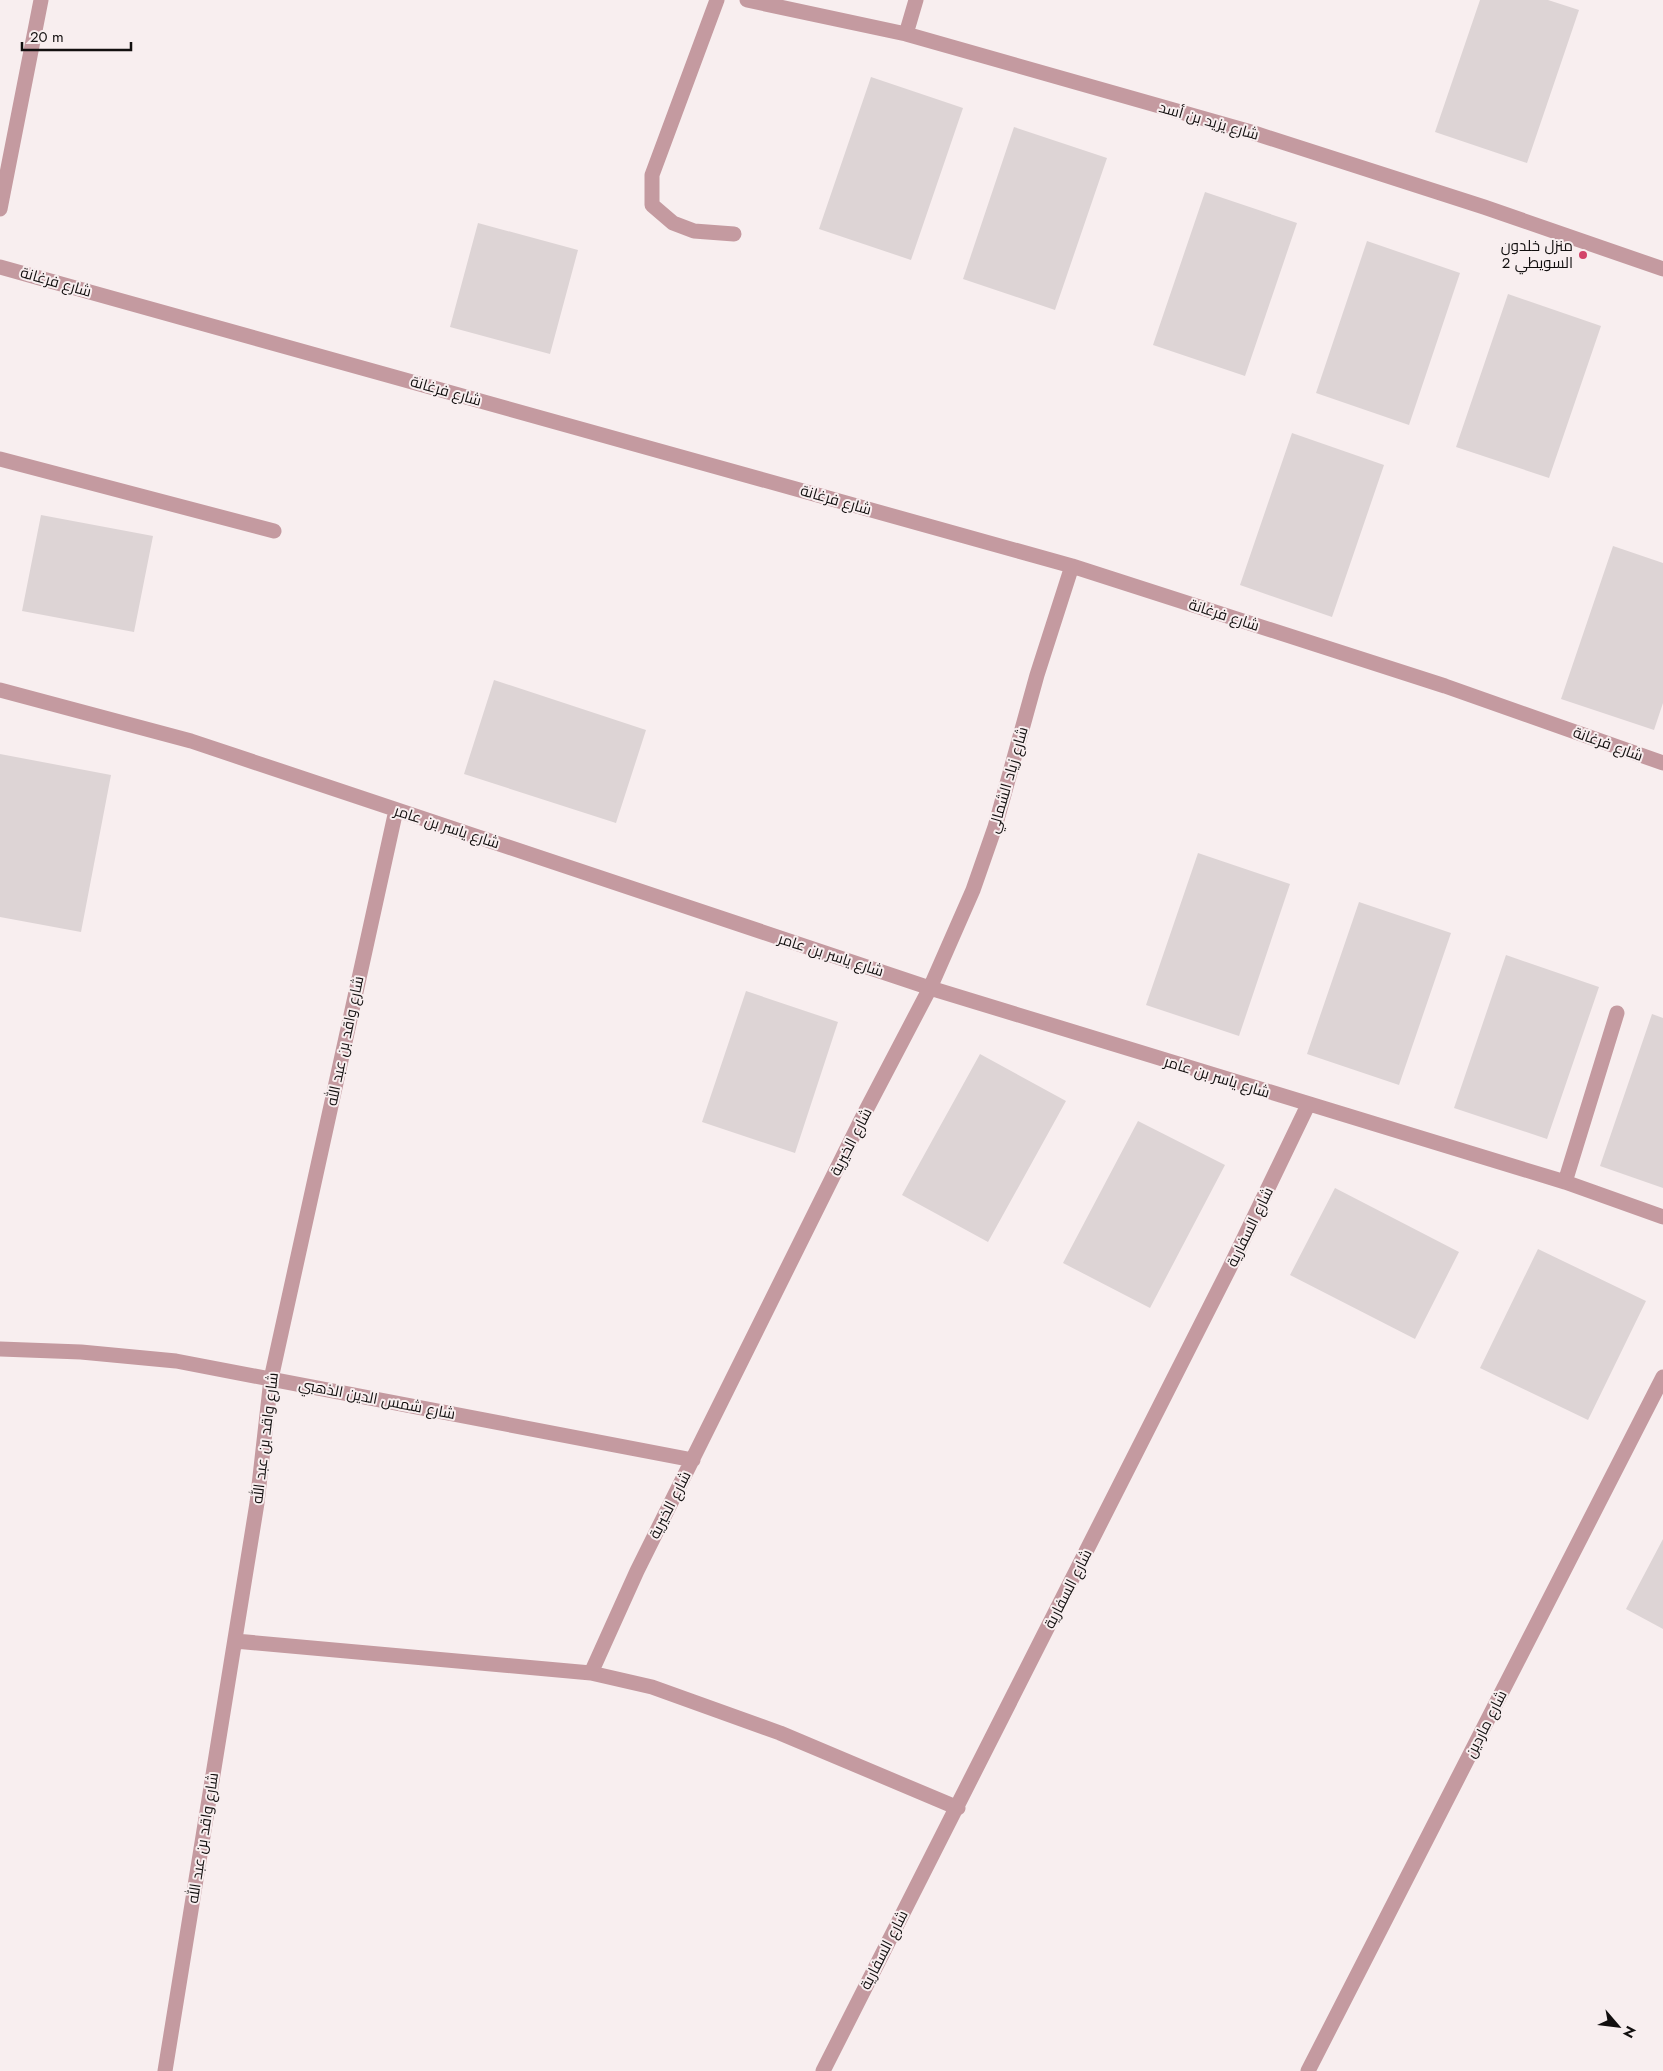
<svg xmlns="http://www.w3.org/2000/svg" width="1663" height="2071" font-family="Jost,Cairo,sans-serif">
<style>
.building{fill:#ddd4d5}
.lines{fill:none;stroke-linecap:round;stroke-linejoin:round}
.lane{stroke:#c49aa0;stroke-width:15}
.street{stroke:#c49aa0;stroke-width:15}
.poi-dot{fill:#d34469;stroke:#f8eeef;stroke-width:2}
.labels{text-anchor:middle;stroke-width:4;stroke-linejoin:round;paint-order:stroke}
.street-label{font-size:15px;fill:#120f0f;stroke:#f8eeef}
.poi-label{font-size:15px;fill:#120f0f;stroke:#f8eeef;text-anchor:end}
</style>
<rect width="100%" height="100%" fill="#f8eeef"/>
<!-- building -->
<path class="building" d="M1480,0h68l31,10 -52,153 -92,-31z
M871,77l92,31 -52,152 -92,-31z
M1014,127l93,31 -52,152 -92,-31z
M1205,192l92,31 -52,153 -92,-31z
M478,223l100,27 -28,104 -100,-27z
M1367,241l93,32 -51,152 -93,-32z
M1508,294l93,32 -52,152 -93,-31z
M1292,433l92,32 -52,152 -92,-32z
M41,515l112,21 -19,96 -112,-21z
M1613,546l50,17v140l-9,27 -93,-31z
M494,680l152,50 -30,93 -152,-49z
M0,754l111,21 -30,157 -81,-15z
M1198,853l92,31 -51,152 -93,-31z
M1359,902l92,31 -52,152 -92,-31z
M1506,955l93,32 -52,152 -93,-31z
M746,991l92,31 -43,131 -93,-31z
M1652,1014l11,4v170l-63,-22z
M980,1054l86,47 -78,141 -86,-47z
M1138,1121l87,44 -75,143 -87,-45z
M1335,1188l124,64 -44,87 -125,-64z
M1538,1249l108,52 -58,119 -108,-52z
M1663,1539v90l-37,-20z"/>
<g class="lines">
<!-- lane -->
<path class="lane" d="M717,0l-65,175v30l21,18 21,8 40,3"/>
<!-- street -->
<path class="street" d="M747,0l159,34 345,98 233,75 179,62
M906,34l10,-34
M0,209l41,-209
M0,267l1072,299 373,120 218,77
M0,459l274,72
M0,690l191,51 739,247 635,194 98,35
M1565,1182l52,-169
M0,1349l81,3 95,9 517,99
M235,1641l356,32 61,14 128,46 178,75
M591,1673l46,-102 226,-455 67,-128 43,-98 22,-63 42,-152 35,-109
M165,2071l92,-568 14,-124 125,-569
M823,2071l407,-804 78,-162
M1308,2071l355,-694"/>
</g>
<!-- markers -->
<circle class="poi-dot" cx="1583" cy="255" r="5"/>
<g class="labels">
<!-- street labels -->
<g class="street-label">
<text transform="translate(1209 121) rotate(16)" y="5">شارع يزيد بن أسد</text>
<text transform="translate(56 282) rotate(16)" y="5">شارع فرغانة</text>
<text transform="translate(446 391) rotate(16)" y="5">شارع فرغانة</text>
<text transform="translate(836 500) rotate(16)" y="5">شارع فرغانة</text>
<text transform="translate(1224 615) rotate(18)" y="5">شارع فرغانة</text>
<text transform="translate(1608 744) rotate(20)" y="5">شارع فرغانة</text>
<text transform="translate(1008 780) rotate(-74)" y="5">شارع زياد الشمالي</text>
<text transform="translate(447 827) rotate(18)" y="5">شارع ياسر بن عامر</text>
<text transform="translate(831 955) rotate(18)" y="5">شارع ياسر بن عامر</text>
<text transform="translate(345 1041) rotate(-78)" y="5">شارع واقد بن عبد الله</text>
<text transform="translate(1217 1077) rotate(17)" y="5">شارع ياسر بن عامر</text>
<text transform="translate(851 1142) rotate(-63)" y="5">شارع الخيرية</text>
<text transform="translate(1250 1227) rotate(-64)" y="5">شارع السفارية</text>
<text transform="translate(377 1399) rotate(11)" y="5">شارع شمس الدين الذهبي</text>
<text transform="translate(265 1438) rotate(-83)" y="5">شارع واقد بن عبد الله</text>
<text transform="translate(670 1505) rotate(-63)" y="5">شارع الخيرية</text>
<text transform="translate(1068 1589) rotate(-63)" y="5">شارع السفارية</text>
<text transform="translate(1486 1724) rotate(-63)" y="5">شارع ماردين</text>
<text transform="translate(203 1838) rotate(-81)" y="5">شارع واقد بن عبد الله</text>
<text transform="translate(884 1950) rotate(-63)" y="5">شارع السفارية</text>
</g>
<!-- poi labels -->
<g class="poi-label">
<text x="1573" y="251">منزل خلدون<tspan x="1573" dy="17">السويطي 2</tspan></text>
</g>
</g>
<!-- north arrow -->
<g transform="translate(1618 2026) rotate(118)" stroke="#f8eeef" stroke-width="4" paint-order="stroke">
<path d="M0-4L9 19L0 12L-9 19Z" fill="#120f0f"/>
<text y="-8" font-size="14" font-weight="bold" text-anchor="middle" fill="#120f0f">N</text>
</g>
<!-- scale -->
<path d="M22 42v8h109v-8" fill="none" stroke="#120f0f" stroke-width="2.5"/>
<text x="30" y="42" font-size="15" fill="#120f0f" stroke="#f8eeef" stroke-width="4" paint-order="stroke">20 m</text>
</svg>
